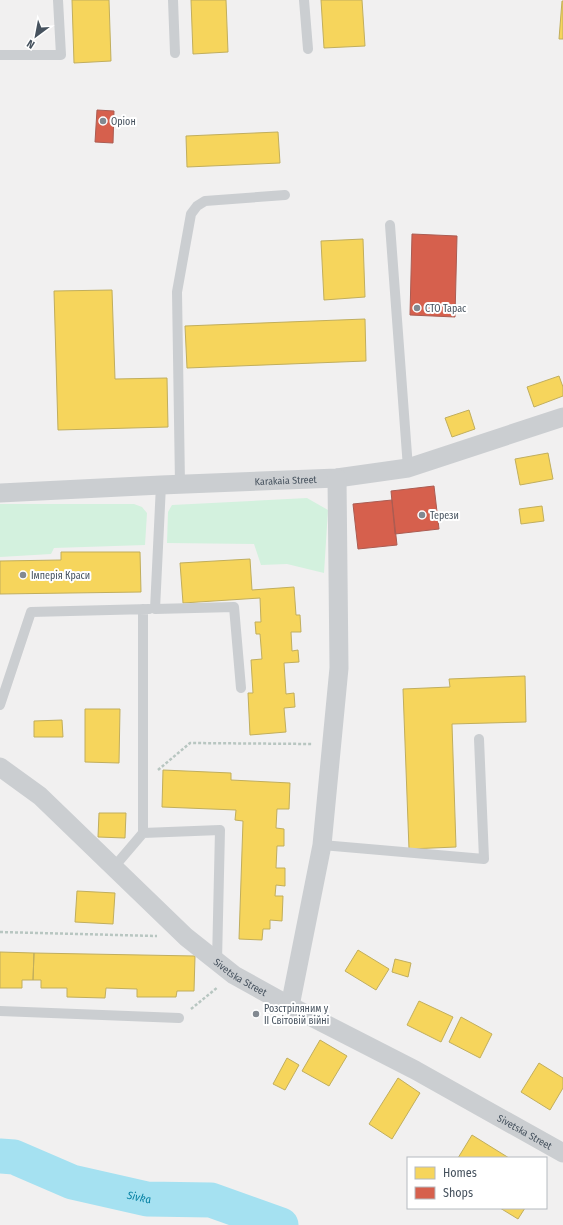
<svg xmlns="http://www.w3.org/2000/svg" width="563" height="1225" font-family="'Fira Sans Condensed',sans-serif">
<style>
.green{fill:#d3f1de}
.homes{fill:#f6d55c;stroke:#c1ae5d}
.shops{fill:#d6604d;stroke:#ab5c52}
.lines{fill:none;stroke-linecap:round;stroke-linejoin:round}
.river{stroke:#a5e1f1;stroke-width:35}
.path{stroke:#b8c6c1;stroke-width:2.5;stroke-dasharray:3 2;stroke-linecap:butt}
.service{stroke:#cbced1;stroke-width:10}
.minor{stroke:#cbced1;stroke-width:19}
.poi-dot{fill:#828991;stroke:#fff;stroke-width:1.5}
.labels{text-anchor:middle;stroke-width:4;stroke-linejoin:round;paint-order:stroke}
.poi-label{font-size:10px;fill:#46525e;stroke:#fff;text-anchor:start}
.street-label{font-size:10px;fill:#46525e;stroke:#fff}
.water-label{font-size:11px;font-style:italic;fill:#0480a3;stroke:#fff}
</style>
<rect width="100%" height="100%" fill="#f1f0f0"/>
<!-- green -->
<path class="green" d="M307,498l21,12 -4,63 -37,-9 -26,1 -7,-21 -87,-1 1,-31 4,-7z
M0,504h134l8,3 5,6 -2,32 -91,3 -3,6 -51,3z"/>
<!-- homes -->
<path class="homes" d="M72,0h37l2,61 -37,2z
M191,0h35l2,52 -35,2z
M321,0h41l3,46 -41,2z
M562,1h1v38h-4z
M278,132l2,31 -93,4 -1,-31z
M363,239l2,58 -41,3 -3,-59z
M112,290l3,89 52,-1 1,49 -110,3 -4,-139z
M365,319l1,42 -179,7 -2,-42z
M559,376l4,11v9l-29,11 -7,-20z
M469,410l6,19 -23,8 -7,-19z
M548,453l5,26 -33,6 -5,-26z
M542,506l2,15 -23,3 -2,-15z
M61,552h79l1,40 -141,2v-33l61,-1z
M250,559l2,31 42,-3 2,28h4l1,17h-10l1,19 6,-1 1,12 -15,1 2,31 8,-1 1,14 -11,1 2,24 -36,3 -2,-42h5l-2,-33 11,-1 -2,-25h-4l-1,-12h6l-1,-24 -77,5 -3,-40z
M525,676l1,46 -74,2 4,123 -47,2 -6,-160 47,-2 -1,-8z
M85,709h35l-1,54 -34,-1z
M62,720l1,17h-29v-16z
M163,770l68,3v7l59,3 -1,26h-12l-1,19 8,1v17h-7l-1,22h9v18l-9,-1 -1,11h8l-1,25 -12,-1v9h-7l-1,11 -23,-1 4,-118 -8,-1 1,-10 -74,-3z
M99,813h27l-1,25 -27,-1z
M77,891l38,2 -2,31 -38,-2z
M358,950l31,19 -13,21 -31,-19z
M0,952l34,1 -1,27h-11v8h-22z
M34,953l161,3 -1,35h-17l-1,6h-39v-8l-31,-1 -1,10 -38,-1v-9h-26v-8h-8z
M395,959l16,4 -3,14 -16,-5z
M419,1001l34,16 -12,25 -34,-17z
M461,1017l31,17 -12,24 -31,-16z
M320,1040l27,16 -18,30 -27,-15z
M287,1058l12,7 -14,25 -12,-6z
M539,1063l24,15v10l-13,22 -29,-18z
M398,1078l22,15 -28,46 -23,-15z
M472,1135l37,23h-51z
M500,1208h25l-7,11z"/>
<!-- shops -->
<path class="shops" d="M97,110l17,1 -1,32 -18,-1z
M412,234l45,2 -2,81 -45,-2z
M434,486l5,43 -44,5 -4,-43z
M392,500l5,45 -39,4 -5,-45z"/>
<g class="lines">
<!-- river -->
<path class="river" id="s1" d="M0,1156l14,1 58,25 75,17 64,1 70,25"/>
<!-- path -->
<path class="path" d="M158,770l32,-27 123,1
M0,932l157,4
M191,1009l27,-22"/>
<!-- service -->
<path class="service" d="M173,0l2,53
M304,0l4,49
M0,55h61l-3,-55
M390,225l18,243
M180,484l-3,-192 14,-78 6,-8 8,-5 80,-6
M161,485l-6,124 79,-2 7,81
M0,705l31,-93 118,-3
M143,833v-224
M322,845l162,14 -5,-120
M114,867l29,-34 77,-3 -3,131
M0,1011l179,7"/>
<!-- minor -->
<g class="minor">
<path id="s2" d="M0,493l161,-8 176,-7 71,-10 155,-51"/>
<path id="s3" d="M0,767l40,29 146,141 48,38 56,31 125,64 148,83"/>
<path d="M290,1006l32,-161 17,-177 -2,-190"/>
</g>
</g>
<!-- markers -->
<g class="poi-dot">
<circle cx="103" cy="121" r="4"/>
<circle cx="417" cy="308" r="4"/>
<circle cx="422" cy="515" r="4"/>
<circle cx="23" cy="575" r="4"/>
<circle cx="256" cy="1014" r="4"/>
</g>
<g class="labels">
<!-- poi labels -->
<g class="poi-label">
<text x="111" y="125">Оріон</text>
<text x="425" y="312">СТО Тарас</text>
<text x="430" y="519">Терези</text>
<text x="31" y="579">Імперія Краси</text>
<text x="264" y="1012">Розстріляним у<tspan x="264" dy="12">II Світовій війні</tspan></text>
</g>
<!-- street labels -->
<g class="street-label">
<text dy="4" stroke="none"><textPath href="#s2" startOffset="286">Karakaia Street</textPath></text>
<text dy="4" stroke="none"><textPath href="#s3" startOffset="320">Sivetska Street</textPath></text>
<text dy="4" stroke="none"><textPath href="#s3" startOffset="644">Sivetska Street</textPath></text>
</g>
<!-- water labels -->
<g class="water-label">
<text dy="4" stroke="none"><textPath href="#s1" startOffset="146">Sivka</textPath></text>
</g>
</g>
<!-- legend -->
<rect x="407" y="1157" width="140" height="52" fill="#ffffff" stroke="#b5babf"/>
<rect x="415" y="1167" width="20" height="12" fill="#f6d55c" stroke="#b5babf"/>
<text x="443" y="1177" font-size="12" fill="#46525e">Homes</text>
<rect x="415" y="1187" width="20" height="12" fill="#d6604d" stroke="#b5babf"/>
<text x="443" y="1197" font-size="12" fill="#46525e">Shops</text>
<!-- north arrow -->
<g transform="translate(36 36) rotate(212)" stroke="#ffffff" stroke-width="3" paint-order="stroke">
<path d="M0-3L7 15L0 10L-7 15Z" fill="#46525e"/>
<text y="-6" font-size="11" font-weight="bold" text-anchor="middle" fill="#46525e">N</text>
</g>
</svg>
